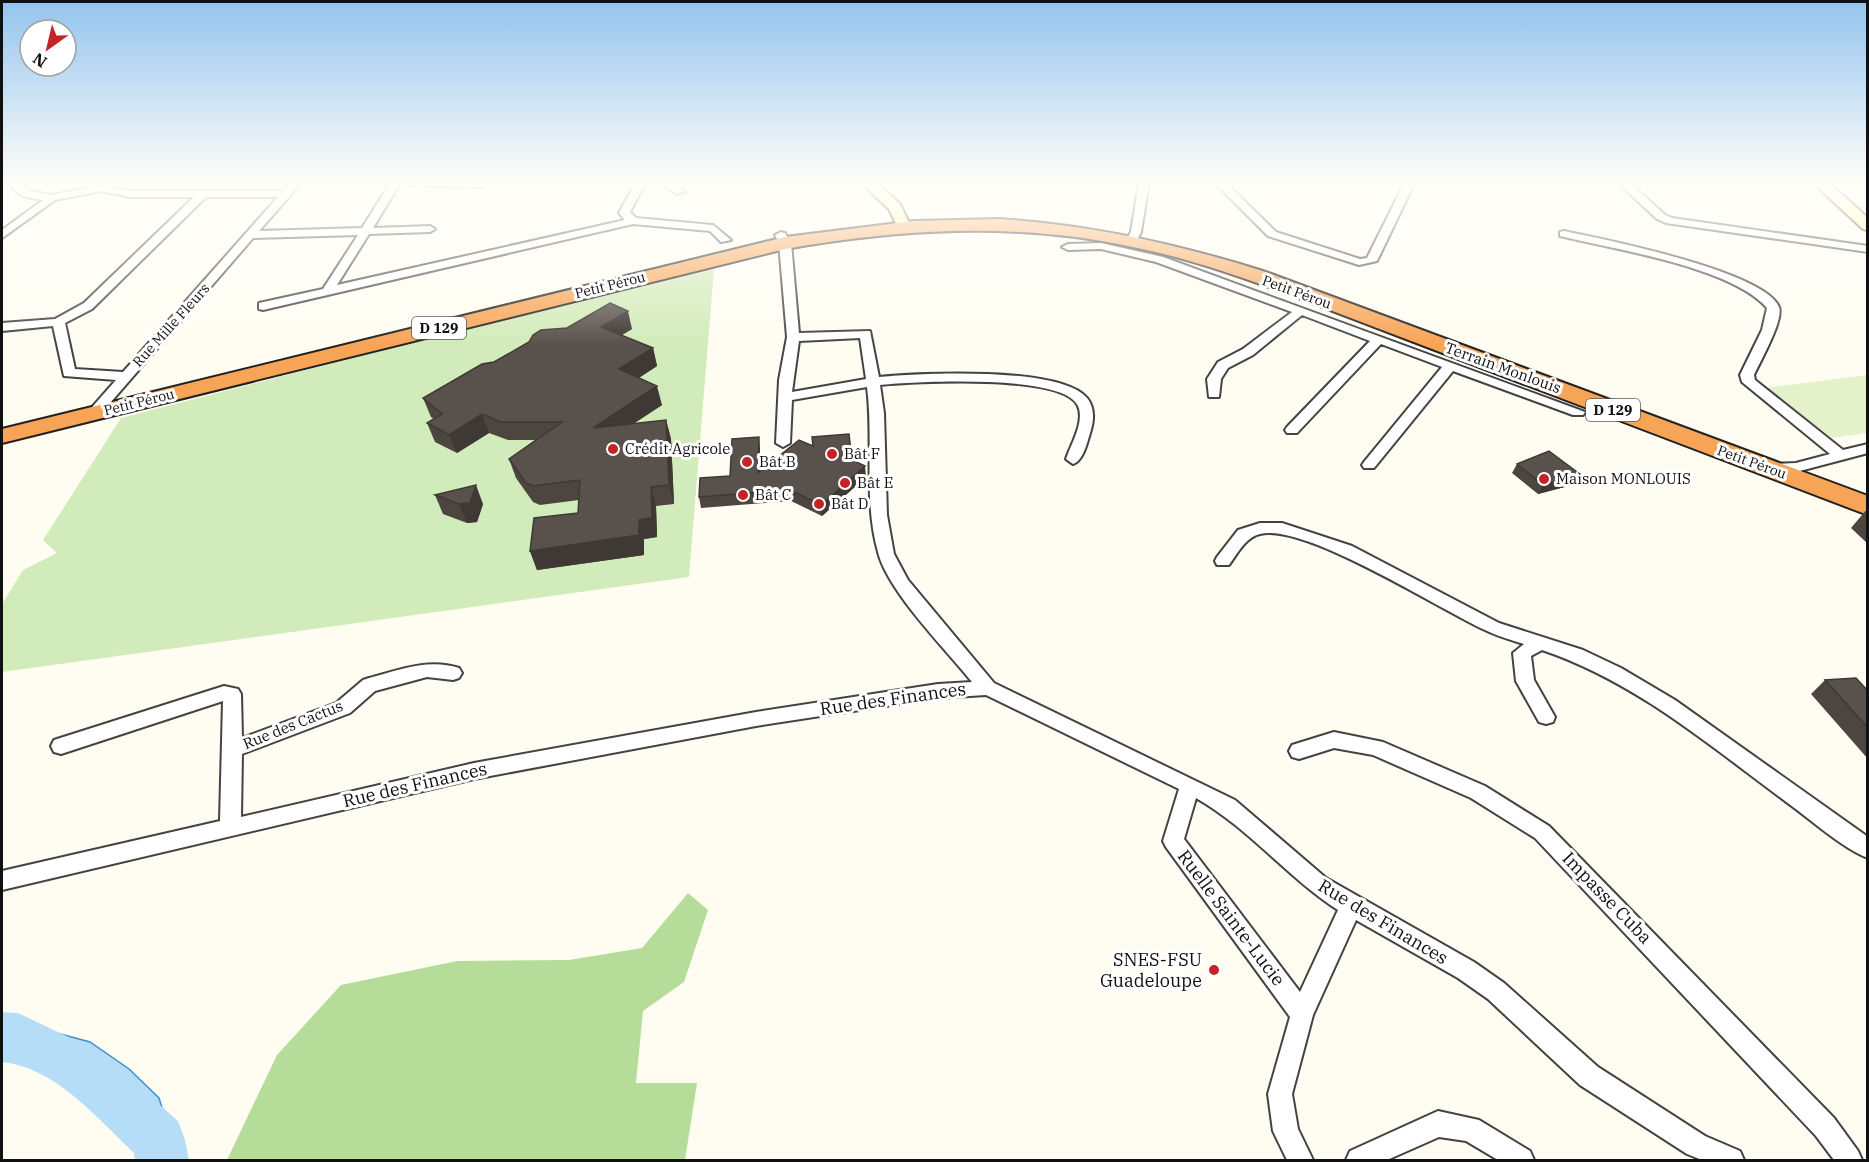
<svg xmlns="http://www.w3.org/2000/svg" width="1869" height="1162" font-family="'IBM Plex Serif',serif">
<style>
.green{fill:#d2ebba}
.forest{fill:#b6dc99}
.pitch{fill:#e4f2cc}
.water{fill:#b5ddf8;stroke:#3a91d1;stroke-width:1.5}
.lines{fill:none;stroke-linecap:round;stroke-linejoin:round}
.river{fill:#b5ddf8;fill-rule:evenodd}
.street-casing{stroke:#434343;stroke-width:4}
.secondary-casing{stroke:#323232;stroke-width:4}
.highway-casing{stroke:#212121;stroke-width:4}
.street{fill:#fff;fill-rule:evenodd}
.secondary{fill:#fff8ad;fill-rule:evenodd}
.highway{fill:#f8a457;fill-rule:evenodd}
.wall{fill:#4d4640}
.shaded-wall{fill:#3e3934}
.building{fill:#59514b;stroke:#3e3934;stroke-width:1.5}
.poi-dot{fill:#c42327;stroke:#fff;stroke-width:2}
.labels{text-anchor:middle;stroke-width:6;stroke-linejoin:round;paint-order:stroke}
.far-street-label{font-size:14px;fill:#101010;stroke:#fff}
.shield{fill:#fff;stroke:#585858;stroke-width:1.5}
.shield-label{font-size:14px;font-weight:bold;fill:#101010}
.street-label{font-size:15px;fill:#101010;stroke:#fff}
.poi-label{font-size:15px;fill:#101010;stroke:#fff;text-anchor:start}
.near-street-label{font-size:18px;fill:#101010;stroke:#fff}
.near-poi-label{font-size:18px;fill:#101010;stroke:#fff;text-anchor:end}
</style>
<rect width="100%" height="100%" fill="#fffdf2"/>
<!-- green -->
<path class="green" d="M714,269l-25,308 -687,95v-68l21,-34 34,-17 -14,-13 78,-122 547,-142z"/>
<!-- forest -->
<path class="forest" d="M688,893l20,17 -24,72 -41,29 -7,72h61l-12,77h-458l50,-105 64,-70 116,-24 112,-1 73,-12z"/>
<!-- pitch -->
<path class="pitch" d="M1867,375v58l-35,5 -67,-50z"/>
<!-- water -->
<path class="water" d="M2,1027l40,2 48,13 39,27 30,29 19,62h-24l-2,-15 -41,-49 -29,-26 -75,-28h-5z"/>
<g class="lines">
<!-- river -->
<path class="river" d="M2,1012l16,1 82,39 78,69 7,19 4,20h-54l-1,-7c-37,-35 -79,-86 -132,-91z"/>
<defs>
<path id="street" d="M10,182h10l10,9 22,4 49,-10 30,6h153l7,-9h11l-43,49 103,-3 27,-43 -8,-3 105,2 -5,3 -82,-2 -26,43 57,-2 5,3 -5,3 -61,2 -32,51 288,-65 -6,-7 17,-31h10l-16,30 6,6 77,7 18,15 -10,2 -11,-11 -77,-7 -370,86 -4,-1v-6l64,-14 35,-54 -105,3 -155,179 -5,1 -7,-4 30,-34 -52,-4 -11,-50 -51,5v-8l53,-4 29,-16 110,-106h-63l-30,-6 -46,9 -53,38v-8l41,-30c-13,-2 -28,-3 -33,-18zM206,197h72l-155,175 -48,-3 -10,-46 27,-14z
M661,182h12l12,10 -9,2z
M1139,182h10l-8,50 -5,10 -4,1 -6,-3 5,-8z
M1214,182h11l51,50 84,27 7,-1 38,-76h10l-38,79 -18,4 -91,-29z
M1617,182h12l36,33 7,3 196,28v6l-202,-29 -9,-4z
M1564,231c39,8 200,40 215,76 5,13 -19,55 -25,68l1,5 88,70 25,-6v9l-72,19 -25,-2 -2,-3 2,-3 25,-1 34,-9 -88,-72 -2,-7 22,-45 5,-22c-35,-41 -154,-59 -207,-72v-4z
M781,232l4,1 6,10 8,90 71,-2 9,46c40,-4 181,-11 208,21 8,10 7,23 3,35 -3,10 -7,28 -17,31l-7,-5c5,-15 19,-37 12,-53 -14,-33 -166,-24 -198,-21l4,28 3,102 7,39 14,26 86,103 241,117 91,78 148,84 30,21 94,84 107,69 35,15 4,9h-42l-15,-6 -107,-69 -92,-86 -30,-21 -102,-58 -43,95 -21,79 6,35 15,31h-26l-14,-29 -5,-37 22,-77 -124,-170 -3,-6 16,-52 -193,-94 -48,3 -182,28 -282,53 -472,111v-19l218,-50 3,-120 -162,53 -7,-2 -3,-6 3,-6 170,-54 14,3 3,5 1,44 94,-35 27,-23 6,-2c30,-8 60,-20 90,-10l3,5 -3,5 -6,2 -26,-3 -52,14 -25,22 -108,41 -1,63 233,-54 282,-51 182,-28 34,-2c-26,-33 -84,-90 -94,-130 -15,-53 -4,-111 -11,-165l-75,13 -2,43 -7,4 -7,-4 3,-63 8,-43 -8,-94 -4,-8zM860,338l6,41 -74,13 7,-51zM1196,798c53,30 91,79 142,112l-38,82 -116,-153z
M1101,243l62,14 422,155 -2,3h-10l-120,-44 -79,97h-10l-2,-3 2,-3 78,-95 -61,-23 -84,89h-10l-2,-3 2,-3 83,-86 -68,-26 -49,40 -25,13 -7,11 -2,18h-10l-2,-18 11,-17 25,-13 49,-37 -136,-50 -55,-13 -33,1 -6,-3 6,-3z
M1260,523h22l70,23 147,77 84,27 38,18 54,32 193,137v21c-25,-9 -60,-41 -83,-57 -77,-57 -151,-120 -243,-151l-11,6 3,24 21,37 -2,5 -7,2 -7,-2 -23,-41 -3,-28 11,-9c-13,-4 -27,-8 -39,-14 -46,-21 -180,-107 -225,-96 -14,3 -23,20 -31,31h-12l-2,-4 2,-4 21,-27z
M1334,732l49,10 102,44 64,40 285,292 24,33 4,9h-28l-18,-24 -281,-298 -64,-40 -98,-43 -39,-7 -35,11 -7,-2 -3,-6 3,-6z
M1438,1111l41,9 51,31 4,9h-36l-32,-19 -27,-4 -52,23h-41l4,-9z"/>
<path id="secondary" d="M860,182h16l24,22 11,23 -2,3h-10l-10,-21z
M1812,182h16l40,36v12l-5,-1z"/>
<path id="highway" d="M1000,219c92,6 178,25 266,53l602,224v19l-575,-219c-54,-20 -108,-39 -165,-50 -114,-24 -229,-17 -343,3l-783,194v-14l783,-192 129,-16z"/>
</defs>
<!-- street casing -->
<use href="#street" class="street-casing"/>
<!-- secondary casing -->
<use href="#secondary" class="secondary-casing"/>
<!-- highway casing -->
<use href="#highway" class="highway-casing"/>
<!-- street -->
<use href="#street" class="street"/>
<!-- secondary -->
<use href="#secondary" class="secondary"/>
<!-- highway -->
<use href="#highway" class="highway"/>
</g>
<!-- wall -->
<path class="wall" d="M632,329l-10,6 31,13 4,18 -18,12 23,27 -29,19 33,-4 5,19 3,65 -18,2 1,31 -13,2v16l-107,15 -7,-19 48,-38 1,-13 -39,5 -7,-3 -17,-24 -7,-19 26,-19h-27l-19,-7 -32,20 -22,-11 -8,-19 7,-4 -3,-2 -8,-19 71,-36z
M813,446l39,14 14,17 -44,39 -31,-15 -90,7 -2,-11 31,-21 30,-28v23z
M1517,464l59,20 -38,10 -26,-21z
M435,495l48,9 -6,18 -10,1 -24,-9z
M1867,509h1v35l-17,-16z
M1825,680l43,11v68l-57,-65z"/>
<!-- shaded-wall -->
<path class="shaded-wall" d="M628,311l4,18 -27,16 -4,-18z
M653,348l4,18 -33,21 -5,-18z
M657,386l5,19 -64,42 -5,-19z
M482,414l7,19 -32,20 -8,-18z
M666,420l5,19 3,65 -5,-19z
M759,437l1,11v36l-2,-11z
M865,466l1,11 -44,39 -1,-11z
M1581,475l-5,9 -38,10 5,-9z
M476,485l7,19 -6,18 -10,1 -8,-19z
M651,487l5,19 1,31 -13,2v16l-107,15 -7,-19 109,-31z"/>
<!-- building -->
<path class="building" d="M610,303l18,8 -27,16 52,21 -34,21 38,17 -64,42 73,-8 3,65 -18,2 1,31 -13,2v15l-109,16 4,-33 44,-5 2,-33 -47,6 -7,-3 -17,-24 53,-37h-61l-19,-8 -33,21 -22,-12 15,-9 -19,-16 59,-34 12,-2 35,-20 4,-7 8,-5 26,-2z
M849,434l3,26 13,6 -44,39 -31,-15 -91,7 1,-19 30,-2 2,-37 27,-2 -1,36 41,-33 14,6 -1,-9z
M1549,451l32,24 -38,10 -26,-21z
M476,485l-6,18 -11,1 -24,-9z
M1856,678l12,13v37l-43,-48z"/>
<!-- sky -->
<linearGradient id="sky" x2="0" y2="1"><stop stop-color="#93c4ee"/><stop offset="0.53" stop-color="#fffef9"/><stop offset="1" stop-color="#fffef9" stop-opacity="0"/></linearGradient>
<rect width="1869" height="345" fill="url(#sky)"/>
<!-- markers -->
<g class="poi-dot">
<circle cx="613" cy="449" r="6"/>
<circle cx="832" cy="454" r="6"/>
<circle cx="747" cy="462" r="6"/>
<circle cx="1544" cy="479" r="6"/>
<circle cx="845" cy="483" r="6"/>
<circle cx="743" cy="495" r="6"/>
<circle cx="819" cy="504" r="6"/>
<circle cx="1214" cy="970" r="6"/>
</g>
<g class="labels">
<!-- far-street labels -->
<g class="far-street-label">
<text transform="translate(610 285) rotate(-14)" y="5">Petit Pérou</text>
<text transform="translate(1297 292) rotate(20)" y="5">Petit Pérou</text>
<text transform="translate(171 325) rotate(-48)" y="5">Rue Mille Fleurs</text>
<text transform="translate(139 402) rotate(-14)" y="5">Petit Pérou</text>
<text transform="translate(1752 462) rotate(20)" y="5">Petit Pérou</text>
</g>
<!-- shield labels -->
<g class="shield">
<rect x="412" y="317" width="54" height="22" rx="4.5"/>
<rect x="1586" y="399" width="54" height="22" rx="4.5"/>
</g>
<g class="shield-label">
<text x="439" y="333">D 129</text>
<text x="1613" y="415">D 129</text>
</g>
<!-- street labels -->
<g class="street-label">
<text transform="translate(1503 368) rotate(20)" y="5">Terrain Monlouis</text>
<text transform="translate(293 725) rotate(-22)" y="5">Rue des Cactus</text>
</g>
<!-- poi labels -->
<g class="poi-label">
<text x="625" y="454">Crédit Agricole</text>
<text x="844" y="459">Bât F</text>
<text x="759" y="467">Bât B</text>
<text x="1556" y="484">Maison MONLOUIS</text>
<text x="857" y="488">Bât E</text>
<text x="755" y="500">Bât C</text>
<text x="831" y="509">Bât D</text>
</g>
<!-- near-street labels -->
<g class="near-street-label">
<text transform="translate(893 699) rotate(-8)" y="6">Rue des Finances</text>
<text transform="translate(415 785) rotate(-13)" y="6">Rue des Finances</text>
<text transform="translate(1607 898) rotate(46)" y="6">Impasse Cuba</text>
<text transform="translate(1231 918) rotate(53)" y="6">Ruelle Sainte-Lucie</text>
<text transform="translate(1383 922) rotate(31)" y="6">Rue des Finances</text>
</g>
<!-- near-poi labels -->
<g class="near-poi-label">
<text x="1202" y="966">SNES-FSU<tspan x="1202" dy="21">Guadeloupe</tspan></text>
</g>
</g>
<!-- border -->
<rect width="1869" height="1162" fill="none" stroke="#101010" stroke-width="6"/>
<!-- north arrow -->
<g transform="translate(48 48) rotate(214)"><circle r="28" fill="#ffffff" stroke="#9f9f9f" stroke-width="1.5"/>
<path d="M0-4.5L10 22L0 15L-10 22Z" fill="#c42327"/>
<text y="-9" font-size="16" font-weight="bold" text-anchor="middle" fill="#101010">N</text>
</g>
</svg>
